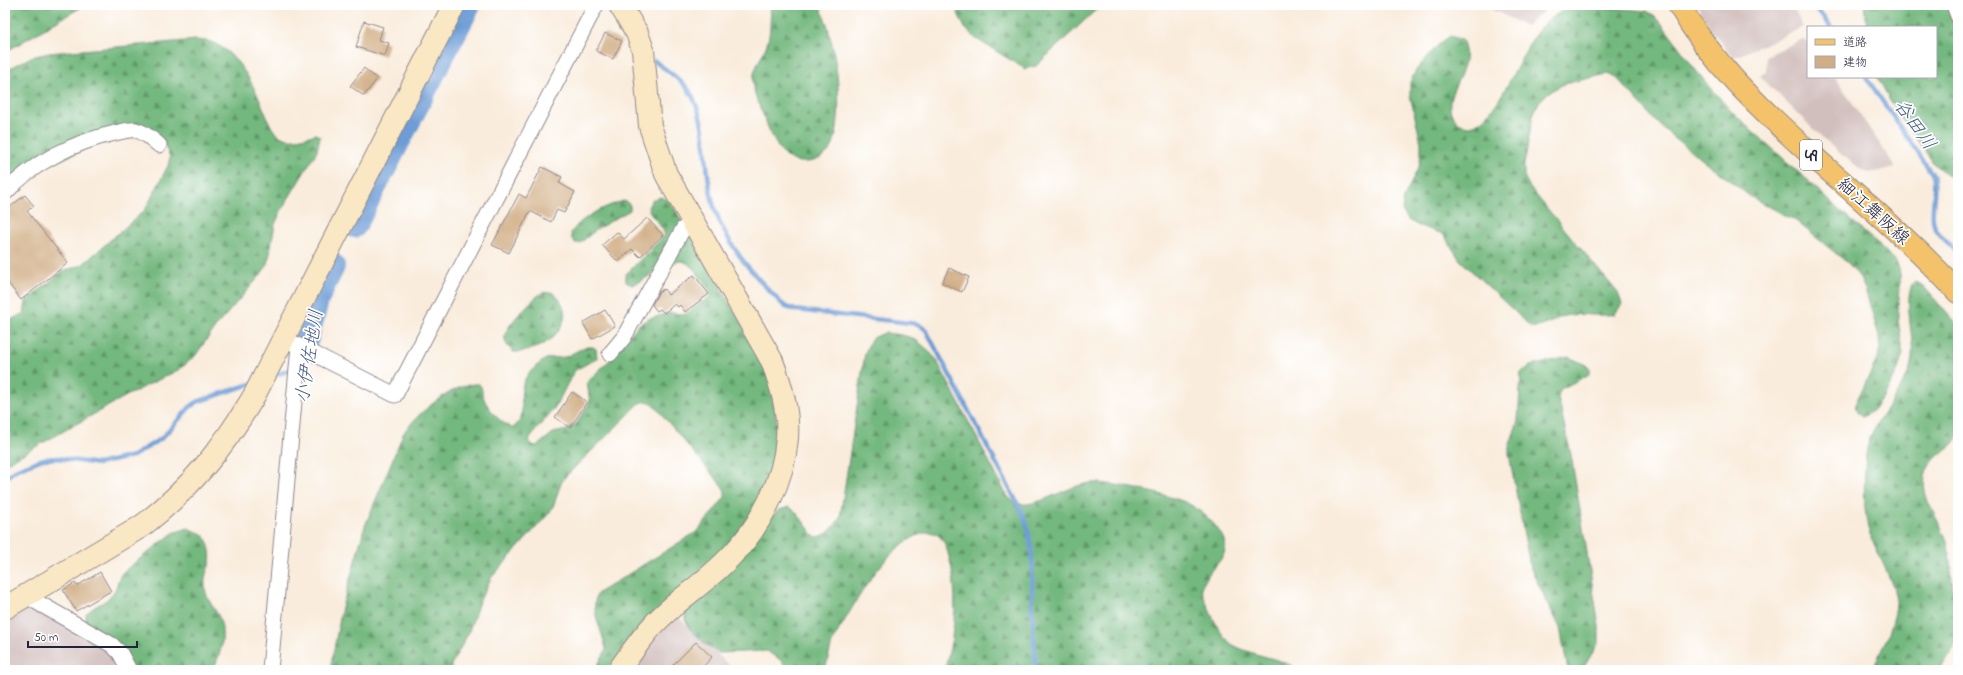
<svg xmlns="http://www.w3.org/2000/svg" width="1963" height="675" font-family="'Indie Flower','Klee One',sans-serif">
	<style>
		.industrial { fill: #d1bfbd }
		.forest { fill: url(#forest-firs); stroke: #4a6d5c }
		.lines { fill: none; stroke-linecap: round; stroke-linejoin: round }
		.stream { stroke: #6d9cd6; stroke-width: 4.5 }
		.river { stroke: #6d9cd6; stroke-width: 26 }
		.building { fill: #d0ad84 }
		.street-casing { stroke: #8e878c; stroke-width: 17 }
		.secondary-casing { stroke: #8e878c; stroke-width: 24 }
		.primary-casing { stroke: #8e878c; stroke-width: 24 }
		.street { stroke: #fff; stroke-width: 15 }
		.secondary { stroke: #fae7c3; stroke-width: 22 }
		.primary { stroke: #f3c26a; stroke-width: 22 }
		.labels { text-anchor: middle; stroke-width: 3.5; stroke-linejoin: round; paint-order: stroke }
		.shield { fill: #fff; stroke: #646476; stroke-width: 1 }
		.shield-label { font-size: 17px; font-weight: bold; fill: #22223b }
		.street-label { font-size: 18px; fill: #22223b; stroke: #fff }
		.water-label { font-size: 19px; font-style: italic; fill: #445981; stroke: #fff }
	</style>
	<defs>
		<pattern id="forest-firs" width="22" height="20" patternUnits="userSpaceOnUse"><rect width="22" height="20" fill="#73b87e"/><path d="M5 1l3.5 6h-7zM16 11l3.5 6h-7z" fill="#5e9568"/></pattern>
	</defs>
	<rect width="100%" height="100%" fill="#fff"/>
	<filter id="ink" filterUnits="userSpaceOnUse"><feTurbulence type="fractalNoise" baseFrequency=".025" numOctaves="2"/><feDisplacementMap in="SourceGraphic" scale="8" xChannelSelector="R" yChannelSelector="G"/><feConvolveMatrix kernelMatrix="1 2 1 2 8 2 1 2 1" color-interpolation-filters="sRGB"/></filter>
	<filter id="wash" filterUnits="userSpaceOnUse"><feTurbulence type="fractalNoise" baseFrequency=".012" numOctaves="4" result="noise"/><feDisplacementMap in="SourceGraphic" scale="16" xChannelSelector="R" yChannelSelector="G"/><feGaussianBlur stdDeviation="0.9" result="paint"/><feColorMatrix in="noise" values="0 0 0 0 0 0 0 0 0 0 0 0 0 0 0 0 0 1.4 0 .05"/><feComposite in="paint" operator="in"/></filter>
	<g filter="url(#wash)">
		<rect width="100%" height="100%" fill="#f9ecdc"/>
		<path class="industrial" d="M1494,5H1551L1526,26L1491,9Z
			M1697,5H1789L1796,12L1803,27L1733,58L1713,32Z
			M1803,39L1808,42V77H1835L1896,168L1869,173L1862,170L1842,155L1813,129L1760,76L1766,71V56Z
			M27,603L109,649L124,670H5V617Z
			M676,615L734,670H629L649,645Z"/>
		<path class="forest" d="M5,5H85L5,52Z
			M771,5H819C836,37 846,114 832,147C829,153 819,160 813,161C786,167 777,148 768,127C763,113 753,96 753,81C753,68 763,56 767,44C771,32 770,18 771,5Z
			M954,5H1101L1036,66L1025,69L975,38L965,28Z
			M1575,5L1647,11L1659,20L1698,73L1731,111L1895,260C1905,275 1898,294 1898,311C1897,325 1903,339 1902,354C1901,370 1878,413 1862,417C1856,413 1855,409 1856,402L1878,358L1880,347L1879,336L1865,289L1858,275L1849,264L1796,221L1751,197L1673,137L1658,124L1617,78L1607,74L1564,84L1549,92L1539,102L1533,115L1524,165V176L1530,188L1618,293L1622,304L1615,314C1600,317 1585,313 1569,315C1555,317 1545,329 1531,327L1460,260L1443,234L1417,225L1408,220L1402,210L1404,198L1419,166L1421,154V143L1410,95V82L1417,69L1437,46L1450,36L1462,40C1476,69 1443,90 1451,113C1452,116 1456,120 1458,123C1461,124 1467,126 1470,126C1496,123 1521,52 1538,31C1547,18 1561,11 1575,5Z
			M1864,5H1948L1958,30V177L1946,174L1934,164L1890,101L1878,77H1936V27H1867Z
			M196,40C201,41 207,40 211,42C238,52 254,86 264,110C268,119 271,131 280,136C290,143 306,137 316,134L320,137L317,151L282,209L275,224L270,253L266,267L258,278L217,325L195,356L180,369L128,395L5,464V323L24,313L26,301L63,271L82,265L145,210L168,166L170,157L163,141L138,125L5,185V71L31,57L49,53Z
			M661,197L668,200L673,206L752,342L773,388L778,437L774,461L755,508L726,550L635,634L608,670H595L606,650C604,633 588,609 598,593L698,531L725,497V491L722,486L653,404C647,401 644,401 639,404L564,478C557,489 557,501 550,512L491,578L479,602L468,634L451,665V670H330L342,607L365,526L403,434C416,414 454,382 479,384C483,388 481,391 483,396C486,407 503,426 513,428C534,414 508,391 534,368C538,365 542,361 546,359C552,357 559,358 565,357C575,353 582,346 593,347L596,349L597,358L574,371L556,406L531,436L529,440L532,445L537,446L553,433L567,430L576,424L590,402L587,382L613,357L638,325L648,319L670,313L686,314L708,298L711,295L710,291C703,282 695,267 685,262C674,256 645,281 632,285L626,282V274L665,235C662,224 651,218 648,207L652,200Z
			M623,201L627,202L630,205V210L597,229L580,243H575L572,239L571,233C582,216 604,207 623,201Z
			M1916,282L1926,289L1958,326V438C1956,441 1953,445 1950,447C1945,452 1937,454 1933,460C1910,491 1939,514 1948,544L1958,635L1954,648L1940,670H1873C1881,649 1894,627 1896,605C1898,587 1874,549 1868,528C1863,506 1864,479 1866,456C1868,422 1900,400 1910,368C1918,340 1902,312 1912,284Z
			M552,292C586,319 544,354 513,352C508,347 504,343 505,335C506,326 534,297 542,293C545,292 549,293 552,292Z
			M884,333C912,335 917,338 936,359L1006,494C1010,499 1014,504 1021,504C1040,506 1069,485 1091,483C1107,481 1175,496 1189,504C1202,511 1228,533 1225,550C1224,558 1215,566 1210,572C1207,577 1204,583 1201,588C1206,604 1219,636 1233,645C1248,653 1265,656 1280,661C1287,663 1294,667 1300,670H944C956,633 959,590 948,553C944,539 937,528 921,534C883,548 856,602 836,635L832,643L825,670H790L778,658L766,651L719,653L709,647L689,628L685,619V610L771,517L779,510L789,507L796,512L815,537C827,537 834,527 840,518L865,353L871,339Z
			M1568,357L1587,365L1590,369V373L1586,376L1561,389L1558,397L1571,455L1599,626V642L1582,670H1568L1560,628L1530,567L1509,454V447L1518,421L1521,373L1530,366Z
			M188,528C192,530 198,532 202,534C209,540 212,554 210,563C207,571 204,577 205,586C205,598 214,607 219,617C226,635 221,653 213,670H135L86,622V614C94,605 107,603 113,593C119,585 116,579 124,571L173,533Z"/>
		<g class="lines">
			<path class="stream" d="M605,5L614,15
				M1813,5L1831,27
				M655,61C666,70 679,78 688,89C711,122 702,173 715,210C728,247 753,274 780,302L786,307L795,310L918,324L926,330L1023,514C1035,545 1032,576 1032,608C1033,629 1035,650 1036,670
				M1866,77L1933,175C1938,191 1928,217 1936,229C1941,238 1951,245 1958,253
				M278,374L290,370
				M5,478L17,469L43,459L58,458L98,464L133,456L162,438L190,407L197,402L250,384"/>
			<path class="river" d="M354,225L468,5
				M306,338L317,297L332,266"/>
		</g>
		<g id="blocks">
			<path class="building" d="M364,21L383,27L379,40L389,43L385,56L356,47Z
				M605,33L622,41L613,59L596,51Z
				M364,68L377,79L364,96L350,86Z
				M542,167L562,177L559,183L575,192L564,213L557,210L551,222L530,211L509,253L492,245L519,194L526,198Z
				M25,195L34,206L27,211L68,263L21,300L5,279V211Z
				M647,218L663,235L640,257L632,249L618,262L602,245L617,232L624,239Z
				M949,268L969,277L962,292L942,283Z
				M694,275L709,294L685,312L680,305L678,307L675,304L664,313L660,309L657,311L652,305L658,293L664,289L668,295Z
				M605,310L615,326L592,339L583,323Z
				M572,392L587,402L570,428L555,417Z
				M100,572L111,591L76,611L63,590L75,583L77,586Z
				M696,642L712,657L700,670H668Z"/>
		</g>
	</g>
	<g filter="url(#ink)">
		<use href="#blocks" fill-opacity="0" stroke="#8e878c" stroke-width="1"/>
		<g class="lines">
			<defs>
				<path id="street" d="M1954,5L1958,16
					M5,193C33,162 75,142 115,133C121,132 129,129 136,130C145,132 153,140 159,145
					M283,338L395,395L596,5
					M610,354L624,337L683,229L693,223
					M30,592L35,601L112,645L120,653L129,670
					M270,670L299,346"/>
				<path id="secondary" d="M5,608L142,526C191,488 223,448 254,396L454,5
					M619,670C631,653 643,635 658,620C681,597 709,580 731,556C761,526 784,480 787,438C789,411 781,385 772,361L666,174L650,126L643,50L637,33L620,5"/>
				<path id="primary" d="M1679,5C1712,63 1755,103 1804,148C1856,195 1910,240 1958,292"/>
			</defs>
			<use href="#street" class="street-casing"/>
			<use href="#secondary" class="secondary-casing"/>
			<use href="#primary" class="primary-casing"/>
			<use href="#street" class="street"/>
			<use href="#secondary" class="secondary"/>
			<use href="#primary" class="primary"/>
		</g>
	</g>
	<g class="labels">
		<rect class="shield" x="1800" y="140" width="22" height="30" rx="3"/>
		<g class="shield-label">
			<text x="1811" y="161">49</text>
		</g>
		<g class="street-label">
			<text transform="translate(1874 211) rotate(42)" y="6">細江舞阪線</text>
		</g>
		<g class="water-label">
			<text transform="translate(1916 124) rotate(55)" y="7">谷田川</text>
			<text transform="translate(308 356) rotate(-81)" y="7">小伊佐地川</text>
		</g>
	</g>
	<rect width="1963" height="675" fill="none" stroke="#fff" stroke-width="20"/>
	<rect x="1807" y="26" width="130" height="52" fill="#ffffff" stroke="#a7a7b1"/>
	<rect x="1815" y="39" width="20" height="6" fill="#f3c26a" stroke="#a7a7b1"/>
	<text x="1843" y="46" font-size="12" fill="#22223b">道路</text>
	<rect x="1815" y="56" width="20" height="12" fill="#d0ad84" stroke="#a7a7b1"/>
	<text x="1843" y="66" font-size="12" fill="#22223b">建物</text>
	<path d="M28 641v6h109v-6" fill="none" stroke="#22223b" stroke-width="2"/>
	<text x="34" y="641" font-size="12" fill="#22223b" stroke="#ffffff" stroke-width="3" paint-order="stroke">50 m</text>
</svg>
